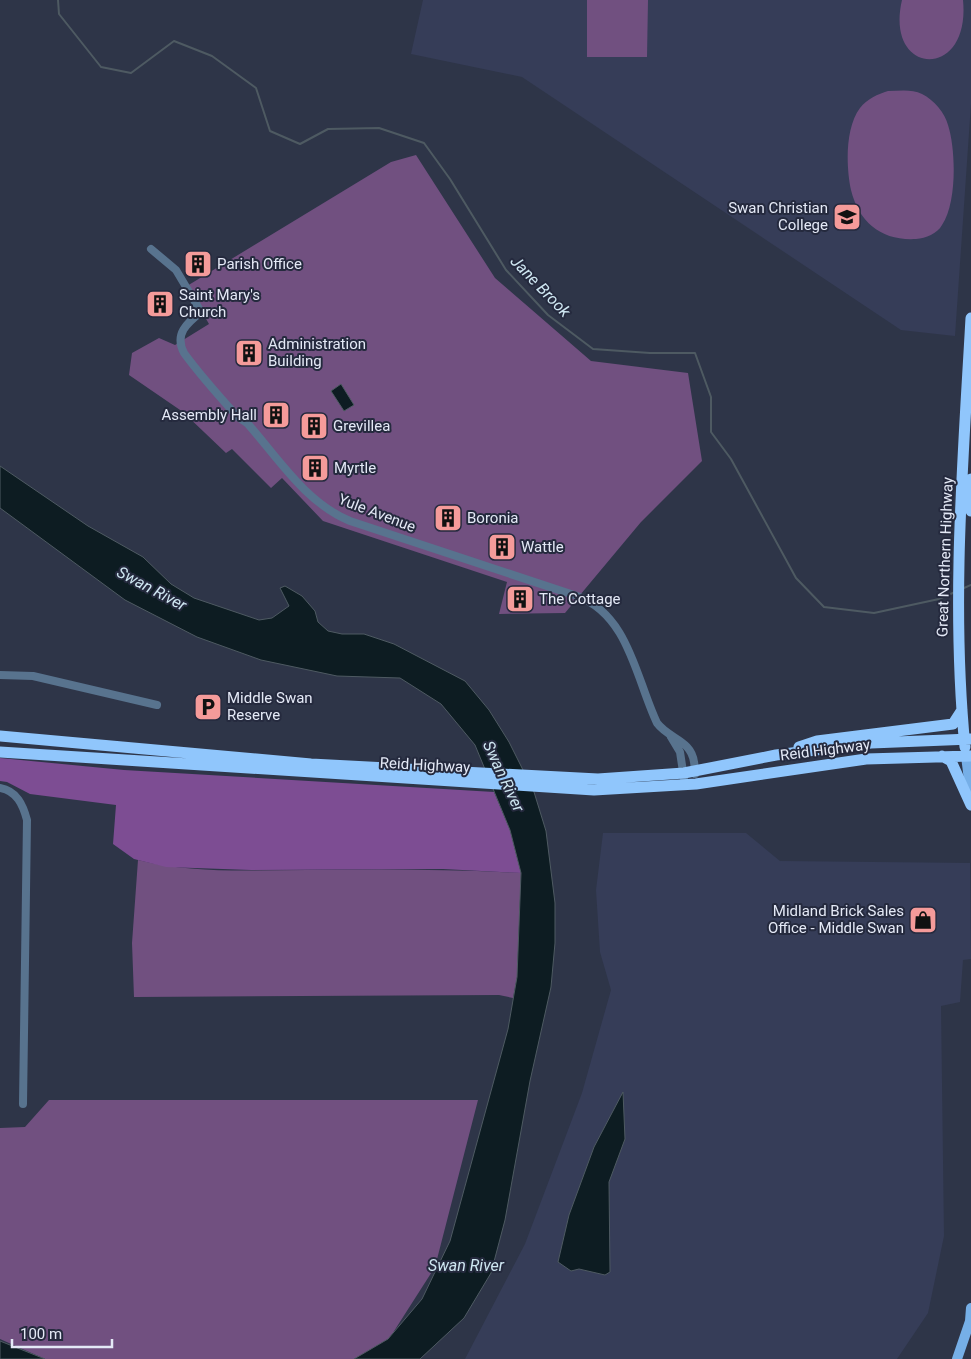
<svg xmlns="http://www.w3.org/2000/svg" width="971" height="1359" font-family="Roboto,sans-serif">
	<style>
		.built { fill: #363d58 }
		.green { fill: #715080 }
		.forest { fill: #7d4d93 }
		.water { fill: #0d1c22; stroke: #4e5a62 }
		.lines { fill: none; stroke-linecap: round; stroke-linejoin: round }
		.stream { stroke: #4e5a62; stroke-width: 2 }
		.minor { stroke: #58738e; stroke-width: 8 }
		.major { stroke: #76afe7; stroke-width: 10 }
		.highway { stroke: #90c6fc; stroke-width: 11 }
		.labels { text-anchor: middle; stroke-width: 4; stroke-linejoin: round; paint-order: stroke }
		.poi-label { font-size: 15px; fill: #e4e9f6; stroke: #252a3e; text-anchor: start }
		.street-label { font-size: 15px; fill: #e4e9f6; stroke: #252a3e }
		.water-label { font-size: 16px; font-style: italic; fill: #cfe7f2; stroke: #252a3e }
	</style>
	<rect width="100%" height="100%" fill="#2e3548"/>
	<path class="built" d="M423,0H971V104L955,336L901,330L522,77L411,54Z
		M603,833H746L780,861L970,863L971,959L963,960L960,1002L941,1006L944,1236L928,1313L897,1359H465L525,1244L582,1093L611,990L600,952L596,890Z"/>
	<path class="green" d="M587,0H648L647,57H587Z
		M902,0H963C971,81 884,77 902,0Z
		M888,91C900,91 912,89 922,94C934,100 945,113 948,125C956,150 957,203 942,225C937,234 926,238 916,239C882,241 859,223 851,190C846,167 845,128 860,108C867,99 878,94 888,91Z
		M416,155L495,278L591,361L688,373L702,461L641,522L565,613L499,614L507,582L323,521L282,478L271,488L232,449L226,453L183,412L129,375L132,353L159,338L175,345L209,324L187,286L391,162Z
		M138,860C192,874 252,870 308,870C379,869 450,869 521,873L517,977L513,998L499,995L134,997L132,943Z
		M49,1100H478L435,1267L389,1339L355,1359H45L0,1339V1128L25,1127Z"/>
	<path class="forest" d="M0,758L124,770L494,792L510,830L521,873L443,869L251,870L166,867L134,859L113,844L116,805L30,794L7,782L0,781Z"/>
	<path class="water" d="M341,384L354,405L344,411L331,391Z
		M0,466L88,526L143,557L171,584L194,598L259,620L272,618L289,606L280,588L285,586L302,596L315,611L318,622L328,631L342,634H364L394,644L465,681L489,710L509,742L534,792L546,831L555,903V943L551,987L530,1081L505,1220L491,1273L464,1318L420,1359H354L388,1339L422,1299L450,1241L508,1029L517,977L521,873L510,830L475,745L441,704L400,678L337,676L261,660L197,637L125,600L0,508Z
		M623,1092L625,1139L609,1182L610,1272L605,1275L579,1269L571,1271L558,1262L569,1215L594,1147Z
		M0,1341L45,1359H0Z"/>
	<g class="lines">
		<path class="stream" d="M58,0L59,14L101,67L131,73L174,41L212,56L256,88L270,131L300,144L328,129L379,128L424,143L450,179L506,270L548,315L593,349L650,353H695L711,397V432L731,459L796,578L824,607L874,613L939,599L955,592
			M964,588L971,585"/>
		<path class="minor" d="M151,249L176,270L201,312C187,323 174,334 184,353C200,375 218,395 236,415C239,419 244,420 248,424C278,458 306,503 350,521L577,596C629,615 636,679 657,723C669,739 691,740 694,762C695,766 694,770 695,774
			M0,675L33,676L157,705
			M671,737L680,752L685,785
			M0,788C17,791 23,805 27,820L23,1104"/>
		<path class="major" d="M966,756L971,796
			M957,1359L970,1321L971,1308"/>
		<path class="highway" d="M971,479V511
			M0,736L311,764L598,779L684,773L776,755L871,743L971,739
			M799,747L817,741L953,724L962,710
			M965,747C951,604 963,461 971,318
			M0,752L594,790L696,784L866,759L971,756
			M942,756L951,761L971,805"/>
	</g>
	<defs>
		<symbol id="school-square" viewBox="-11 -11 22 22"><rect x="-9" y="-9" width="18" height="18" rx="4" fill="#f59b9a" stroke="#252a3e"/><path d="M0-5L7-2L0 1L-7-2ZM-4 1L0 2.5L4 1V4Q0 6-4 4Z" fill="#111"/></symbol>
		<symbol id="building-square" viewBox="-11 -11 22 22"><rect x="-9" y="-9" width="18" height="18" rx="4" fill="#f59b9a" stroke="#252a3e"/><path d="M-4-6H4V6H1V3H-1V6H-4ZM-2.5-4.3h1.7v1.8h-1.7ZM.8-4.3h1.7v1.8H.8ZM-2.5-1h1.7V.8h-1.7ZM.8-1h1.7V.8H.8Z" fill="#111"/></symbol>
		<symbol id="parking-square" viewBox="-11 -11 22 22"><rect x="-9" y="-9" width="18" height="18" rx="4" fill="#f59b9a" stroke="#252a3e"/><path d="M-3.5-5.5H1a3.5 3.5 0 0 1 0 7H-1V5.5H-3.5ZM-1-3.4V-.6H.8a1.4 1.4 0 0 0 0-2.8Z" fill="#111"/></symbol>
		<symbol id="shop-square" viewBox="-11 -11 22 22"><rect x="-9" y="-9" width="18" height="18" rx="4" fill="#f59b9a" stroke="#252a3e"/><path d="M-5-2.5h2.3a2.7 3.5 0 0 1 5.4 0H5L5.5 6h-11ZM-1.5-2.5h3a1.5 2.3 0 0 0-3 0Z" fill="#111"/></symbol>
	</defs>
	<g fill-rule="evenodd">
		<use href="#school-square" x="831" y="201" width="32" height="32"/>
		<use href="#building-square" x="182" y="248" width="32" height="32"/>
		<use href="#building-square" x="144" y="288" width="32" height="32"/>
		<use href="#building-square" x="233" y="337" width="32" height="32"/>
		<use href="#building-square" x="260" y="399" width="32" height="32"/>
		<use href="#building-square" x="298" y="410" width="32" height="32"/>
		<use href="#building-square" x="299" y="452" width="32" height="32"/>
		<use href="#building-square" x="432" y="502" width="32" height="32"/>
		<use href="#building-square" x="486" y="531" width="32" height="32"/>
		<use href="#building-square" x="504" y="583" width="32" height="32"/>
		<use href="#parking-square" x="192" y="691" width="32" height="32"/>
		<use href="#shop-square" x="907" y="904" width="32" height="32"/>
	</g>
	<g class="labels">
		<g class="poi-label">
			<text x="828" y="213" text-anchor="end">Swan Christian<tspan x="828" dy="17">College</tspan></text>
			<text x="217" y="269">Parish Office</text>
			<text x="179" y="300">Saint Mary's<tspan x="179" dy="17">Church</tspan></text>
			<text x="268" y="349">Administration<tspan x="268" dy="17">Building</tspan></text>
			<text x="257" y="420" text-anchor="end">Assembly Hall</text>
			<text x="333" y="431">Grevillea</text>
			<text x="334" y="473">Myrtle</text>
			<text x="467" y="523">Boronia</text>
			<text x="521" y="552">Wattle</text>
			<text x="539" y="604">The Cottage</text>
			<text x="227" y="703">Middle Swan<tspan x="227" dy="17">Reserve</tspan></text>
			<text x="904" y="916" text-anchor="end">Midland Brick Sales<tspan x="904" dy="17">Office - Middle Swan</tspan></text>
		</g>
		<g class="street-label">
			<text transform="translate(377 513) rotate(21)" y="5">Yule Avenue</text>
			<text transform="translate(945 557) rotate(-88)" y="5">Great Northern Highway</text>
			<text transform="translate(825 750) rotate(-7)" y="5">Reid Highway</text>
			<text transform="translate(425 765) rotate(3)" y="5">Reid Highway</text>
		</g>
		<g class="water-label">
			<text transform="translate(541 286) rotate(46)" y="6">Jane Brook</text>
			<text transform="translate(152 588) rotate(28)" y="6">Swan River</text>
			<text transform="translate(504 776) rotate(65)" y="6">Swan River</text>
			<text x="466" y="1271">Swan River</text>
		</g>
	</g>
	<path d="M12 1339v8h100v-8" fill="none" stroke="#e4e9f6" stroke-width="2.5"/>
	<text x="20" y="1339" font-size="15" fill="#e4e9f6" stroke="#252a3e" stroke-width="4" paint-order="stroke">100 m</text>
</svg>
